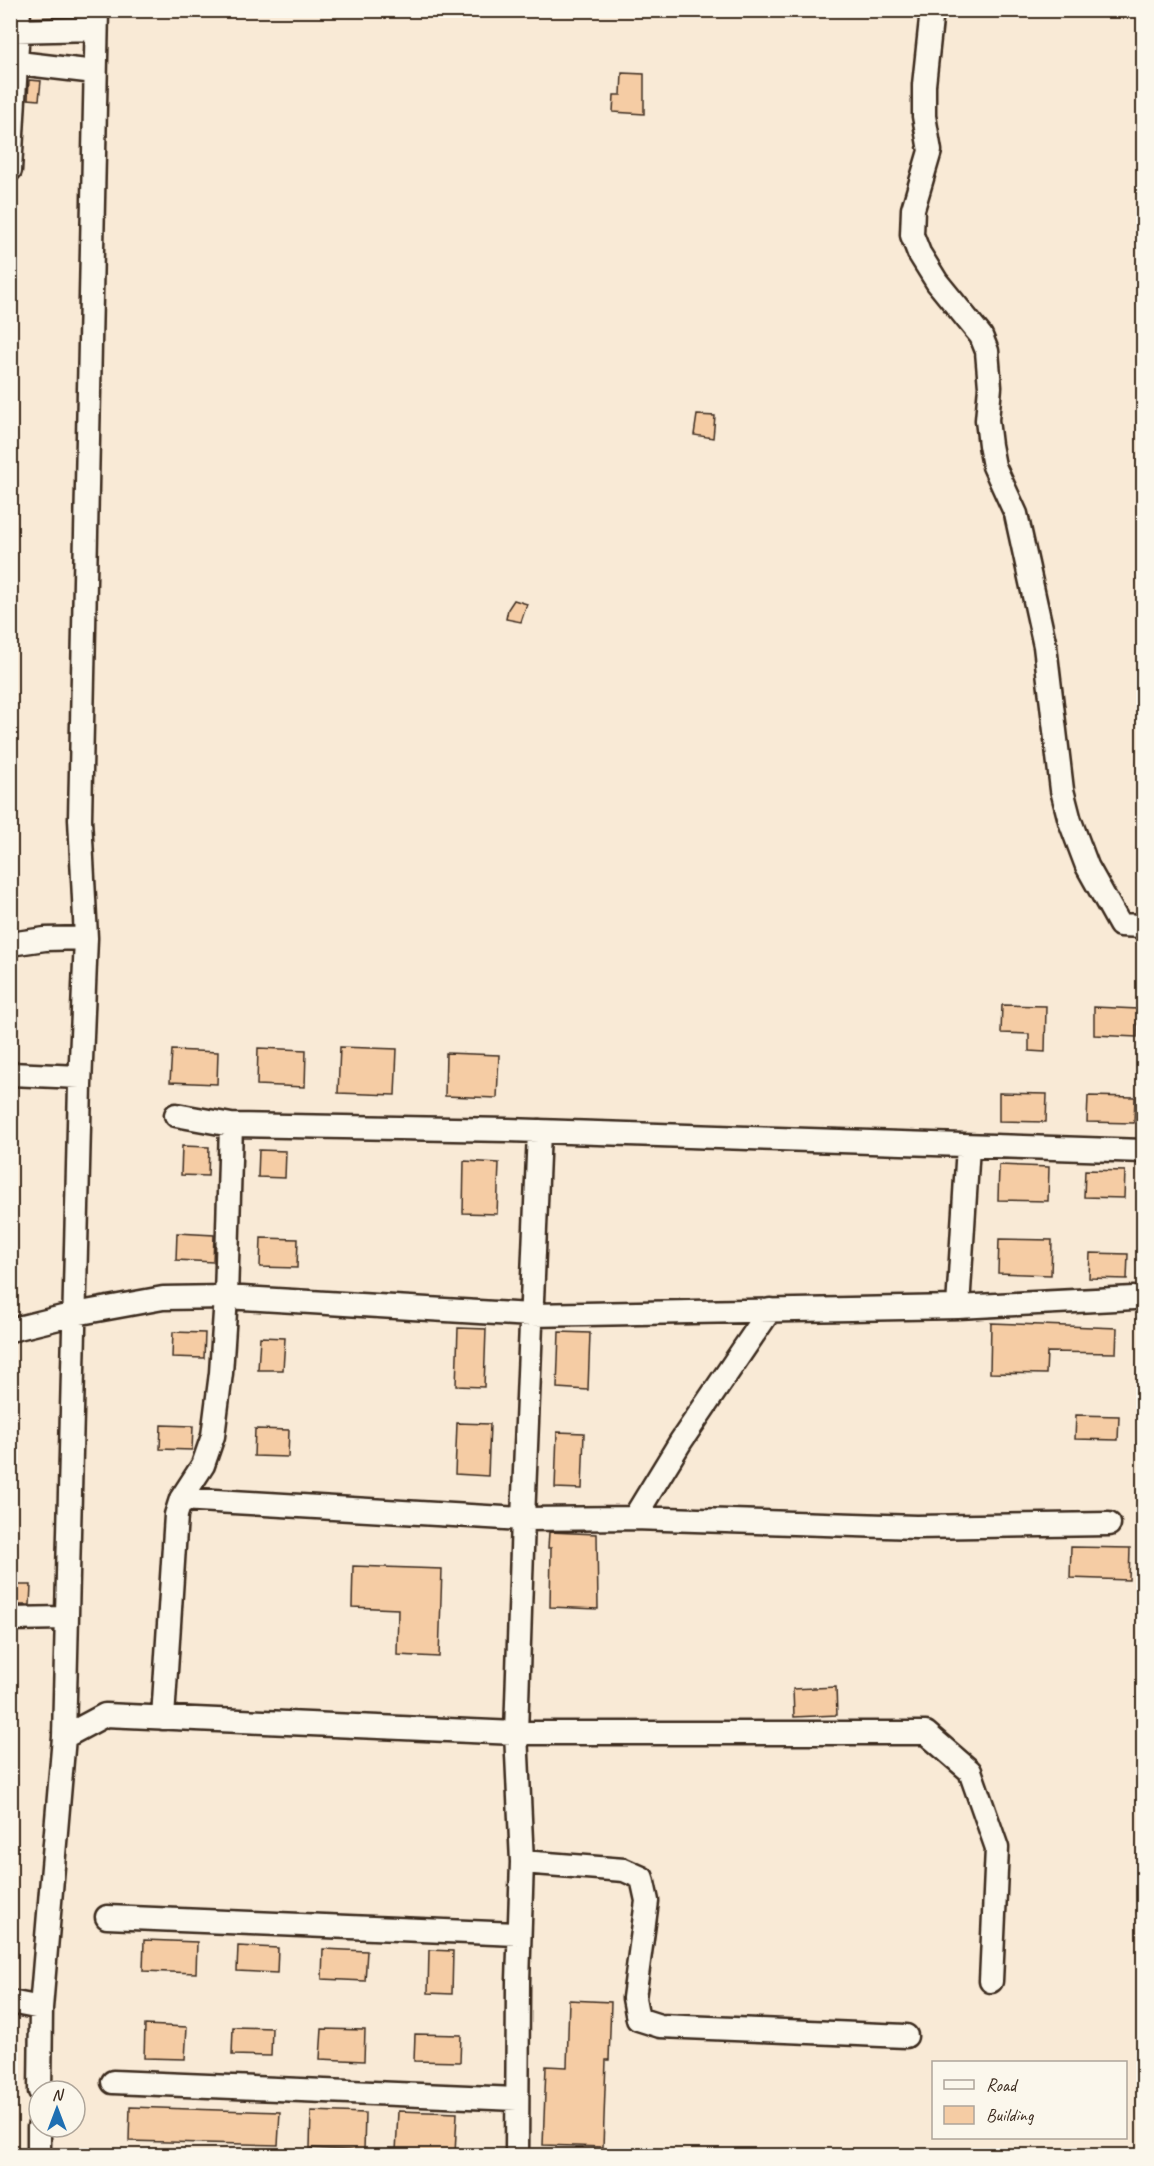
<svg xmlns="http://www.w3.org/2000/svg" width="1154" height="2166" font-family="Caveat,sans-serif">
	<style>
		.building { fill: #f5cca4; stroke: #3b2a1e; stroke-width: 1.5 }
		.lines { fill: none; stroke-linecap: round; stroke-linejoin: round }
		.minor-casing { stroke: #3b2a1e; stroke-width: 27 }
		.minor { stroke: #fbf7ec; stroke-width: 22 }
	</style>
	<rect width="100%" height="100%" fill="#f9ead6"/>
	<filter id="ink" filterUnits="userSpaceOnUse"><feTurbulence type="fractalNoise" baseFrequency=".0167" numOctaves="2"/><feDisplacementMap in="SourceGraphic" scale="12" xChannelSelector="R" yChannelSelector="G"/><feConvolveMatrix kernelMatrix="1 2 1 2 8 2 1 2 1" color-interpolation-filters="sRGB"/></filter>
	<g filter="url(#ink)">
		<path class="building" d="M622,73L644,74V114L613,112L614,95H621Z
			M29,80L41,81L39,100L28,99Z
			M697,415L715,416L713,438L694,435Z
			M514,600L527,604L521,622L506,619L508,609Z
			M1002,1005L1046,1006L1045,1052L1029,1051V1034L1001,1033Z
			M1094,1007L1138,1009L1137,1037L1094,1035Z
			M340,1047L397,1049L395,1095L338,1093Z
			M258,1048L306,1050L305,1087L257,1085Z
			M172,1050L218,1052L217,1084L170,1082Z
			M446,1053L499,1055L497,1098L445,1096Z
			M999,1093L1047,1094L1046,1122L999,1121Z
			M1088,1096L1135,1097L1134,1123L1087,1122Z
			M182,1146L209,1147L208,1176L181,1175Z
			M259,1150L286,1151L285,1178L258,1177Z
			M464,1161L499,1163L497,1214L463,1213Z
			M999,1165L1049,1167L1048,1201L998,1200Z
			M1085,1170L1125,1171L1124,1198L1084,1197Z
			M177,1233L214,1235L213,1262L176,1260Z
			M261,1238L298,1239L297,1268L260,1267Z
			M999,1239L1052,1240L1051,1275L998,1273Z
			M1090,1253L1128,1254L1127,1279L1089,1278Z
			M991,1323L1117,1328L1116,1353L1047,1352L1046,1374L990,1373Z
			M458,1328L486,1329L484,1387L456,1386Z
			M173,1332L205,1333L204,1358L172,1357Z
			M559,1332L590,1333L588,1390L557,1388Z
			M260,1337L285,1338L283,1370H258Z
			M1076,1415L1119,1416L1118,1440L1075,1439Z
			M457,1423L490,1424L488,1476L455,1474Z
			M161,1425L193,1426L192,1450L160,1449Z
			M255,1429L289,1430L288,1457L254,1456Z
			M557,1432L584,1433L582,1489L555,1488Z
			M549,1532L597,1534L598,1609L550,1607L551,1548H548Z
			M1071,1547L1130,1548L1129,1580L1070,1578Z
			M353,1566L442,1569L439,1657L397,1655L398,1609L352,1607Z
			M15,1585H31L30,1605H14Z
			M836,1687L837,1715L794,1717L793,1689Z
			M144,1940L197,1942L196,1973L143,1971Z
			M238,1946L278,1948L277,1973L237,1971Z
			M323,1949L367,1951L365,1981L322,1979Z
			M429,1950L453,1951L452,1994L428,1993Z
			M569,2000L611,2002L609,2060H606L603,2147L543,2145L546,2066L567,2067Z
			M145,2025L187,2027L185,2059L144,2058Z
			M233,2027L272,2028L271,2056L232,2055Z
			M322,2029L365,2030L364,2061L320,2059Z
			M415,2034L461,2035L460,2062L414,2061Z
			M130,2107L280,2112L278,2145L129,2141Z
			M311,2111L365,2113L364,2151L310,2148Z
			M398,2111L457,2113L455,2154L396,2152Z"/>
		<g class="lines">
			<defs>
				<path id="minor" d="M932,10L924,85V116L930,151L913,209L912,235L919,253L937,282L981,336L987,351L990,387L987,420L990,445L994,466L1016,514L1045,646L1062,790L1070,821L1087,866L1120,925L1144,926
					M10,31L96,29
					M10,62L95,72
					M10,170L19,10
					M10,944L45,939L86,938
					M10,1074L80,1077
					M176,1115L231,1125L508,1130L1144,1151
					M958,1307L968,1146
					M10,1330L75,1314L163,1298L226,1297L531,1315L958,1307L1134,1298
					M181,1499L523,1519L634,1518L916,1527L1109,1524
					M634,1518L681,1441L770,1310
					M10,1619L65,1618
					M163,1718L176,1515L181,1499L203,1465L213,1436L221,1373L226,1297L231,1125
					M64,1737L105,1715L516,1733H926L970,1771L997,1848L991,1981
					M522,1862L624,1870L642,1878L647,1901L634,1998L638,2019L660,2026L906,2036
					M107,1917L519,1934
					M10,2002L41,2008
					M113,2082L517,2099
					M40,2091L41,2008L64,1737L80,1085L86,938L80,819L97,10
					M39,2156V2127
					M517,2156L518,1981L522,1862L516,1733L523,1519L539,1131"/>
			</defs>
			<use href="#minor" class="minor-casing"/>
			<use href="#minor" class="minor"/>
		</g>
	</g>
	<rect width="1154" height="2166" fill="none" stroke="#fbf7ec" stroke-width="36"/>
	<rect x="18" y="18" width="1118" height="2130" fill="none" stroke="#3b2a1e" stroke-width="2" filter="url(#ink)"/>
	<rect x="932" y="2061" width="195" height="78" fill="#fbf7ec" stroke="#aea59a" stroke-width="1.5"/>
	<rect x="944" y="2080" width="30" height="9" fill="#fbf7ec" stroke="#aea59a" stroke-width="1.5"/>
	<text x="986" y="2091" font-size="18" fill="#3b2a1e">Road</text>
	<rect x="944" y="2106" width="30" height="18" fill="#f5cca4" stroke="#aea59a" stroke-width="1.5"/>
	<text x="986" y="2121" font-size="18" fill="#3b2a1e">Building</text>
	<g transform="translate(57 2109)"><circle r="28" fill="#fbf7ec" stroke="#aea59a" stroke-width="1.5"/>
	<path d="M0-4.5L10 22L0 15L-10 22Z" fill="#1f6fb2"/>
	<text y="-9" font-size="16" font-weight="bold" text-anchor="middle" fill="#3b2a1e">N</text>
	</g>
</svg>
